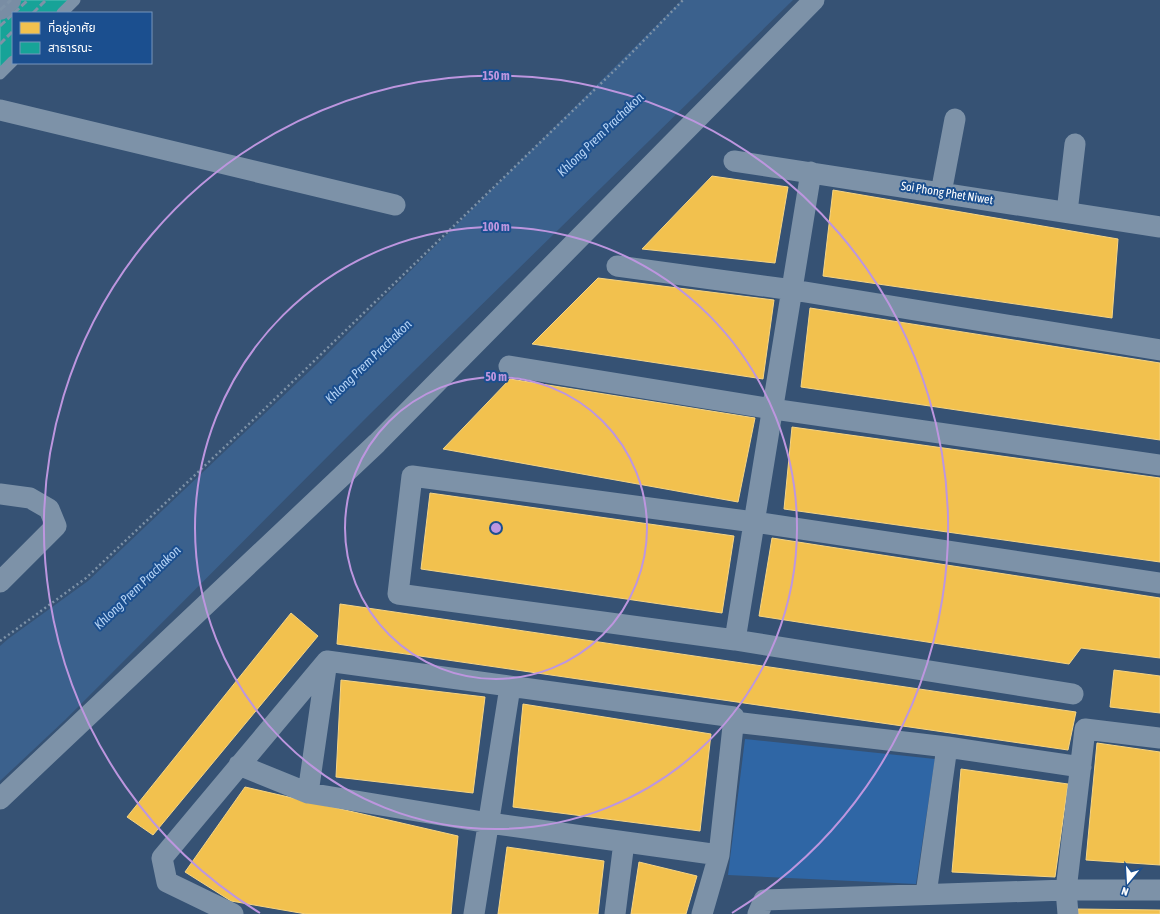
<svg xmlns="http://www.w3.org/2000/svg" width="1160" height="914" font-family="'Asap Condensed','Noto Sans Thai',sans-serif">
	<style>
		.green { fill: #2f66a5 }
		.water { fill: #3b618d }
		.homes { fill: #f2c14e; stroke: #f6d483 }
		.public { fill: #17a398; stroke: #5dbfb7 }
		.lines { fill: none; stroke-linecap: round; stroke-linejoin: round }
		.path { stroke: #7d92a8; stroke-width: 2.5; stroke-dasharray: 2 3; stroke-linecap: butt }
		.lane { stroke: #7d92a8; stroke-width: 11 }
		.street { stroke: #7d92a8; stroke-width: 21 }
		.secondary { stroke: #798da4; stroke-width: 22 }
		.rail { stroke: #7e92a7; stroke-width: 3; stroke-dasharray: 7 3; stroke-linecap: butt }
		.ring { fill: none; stroke: #bd96df; stroke-width: 2 }
		.labels { text-anchor: middle; stroke-width: 4; stroke-linejoin: round; paint-order: stroke }
		.street-label { font-size: 12px; fill: #fff; stroke: #1b4f8f }
		.water-label { font-size: 13px; font-style: italic; fill: #b5d3f5; stroke: #1b4f8f }
		.centre { fill: #bd96df; stroke: #1b4f8f; stroke-width: 2 }
		.ring-label { font-size: 12px; text-anchor: middle; font-weight: bold; fill: #bd96df; stroke: #1b4f8f; stroke-width: 4; stroke-linejoin: round; paint-order: stroke }
	</style>
	<rect width="100%" height="100%" fill="#365274"/>
	<path class="green" d="M745,739L935,759L916,884L728,875Z"/>
	<path class="water" d="M682,0H793L371,413L65,720L0,781V646L8,639L88,581L318,363Z"/>
	<path class="homes" d="M712,176L788,187L775,263L642,249Z
		M833,190L1118,239L1112,318L823,276Z
		M598,278L774,300L763,379L532,344Z
		M810,308L1160,363V440L801,387Z
		M510,379L755,418L738,502L443,449Z
		M792,427L1160,478V562L784,509Z
		M430,493L734,536L722,613L421,569Z
		M772,538L1160,598V658L1081,648L1069,664L759,616Z
		M340,604L1076,712L1068,750L337,644Z
		M291,613L318,636L153,835L127,817Z
		M1114,670L1160,676V713L1110,707Z
		M341,680L485,697L473,793L336,777Z
		M523,704L711,734L700,831L513,807Z
		M1097,743L1160,752V865L1086,860Z
		M961,769L1068,784L1055,877L952,872Z
		M245,787L458,836L451,914H306L231,901L185,872Z
		M507,847L604,861L598,914H498Z
		M639,862L697,876L686,914H631Z
		M1078,909L1160,910V914H1078Z"/>
	<path class="public" d="M0,0H78L65,13H13V63L0,77Z"/>
	<g class="lines">
		<path class="path" d="M0,641L86,578L250,423L618,67L683,0"/>
		<path class="lane" d="M62,13L75,0
			M0,74L13,61"/>
		<path class="street" d="M0,110L395,205
			M734,161L1160,227
			M941,193L955,119
			M1067,212L1075,144
			M617,266L793,290L1160,350
			M509,366L773,409L1160,465
			M0,494L30,498L49,509L56,526L0,582
			M735,640L811,172
			M1073,694L735,640L398,594L412,476L754,522L1160,583
			M734,722L947,747L1081,767
			M239,765L308,793L489,823L719,855L734,717L327,661
			M0,799L377,443L814,0
			M926,894L947,747
			M233,914L167,882L162,858L327,661L308,793
			M474,914L510,687
			M615,914L624,842
			M702,914L719,855
			M758,914L764,900L1066,890H1160
			M1068,914L1066,890L1085,729L1160,738"/>
		<path class="secondary" d="M0,9L10,0"/>
		<path class="rail" d="M0,10L11,0
			M14,13L28,0
			M33,13L46,0
			M0,26L13,14
			M0,44L13,31"/>
	</g>
	<g class="ring">
		<circle cx="496" cy="528" r="151"/>
		<circle cx="496" cy="528" r="301"/>
		<path d="M260 913A452 452 0 1 1 732 913"/>
	</g>
	<g class="labels">
		<g class="street-label">
			<text transform="translate(947 193) rotate(9)" y="4">Soi Phong Phet Niwet</text>
		</g>
		<g class="water-label">
			<text transform="translate(600 134) rotate(-44)" y="5">Khlong Prem Prachakon</text>
			<text transform="translate(368 361) rotate(-44)" y="5">Khlong Prem Prachakon</text>
			<text transform="translate(137 587) rotate(-44)" y="5">Khlong Prem Prachakon</text>
		</g>
	</g>
	<circle cx="496" cy="528" r="6" class="centre"/>
	<g class="ring-label">
		<text x="496" y="80">150 m</text>
		<text x="496" y="231">100 m</text>
		<text x="496" y="381">50 m</text>
	</g>
	<rect x="12" y="12" width="140" height="52" fill="#1b4f8f" stroke="#7695bc"/>
	<rect x="20" y="22" width="20" height="12" fill="#f2c14e" stroke="#7695bc"/>
	<text x="48" y="32" font-size="12" fill="#ffffff">ที่อยู่อาศัย</text>
	<rect x="20" y="42" width="20" height="12" fill="#17a398" stroke="#7695bc"/>
	<text x="48" y="52" font-size="12" fill="#ffffff">สาธารณะ</text>
	<g transform="translate(1128 882) rotate(198)" stroke="#1b4f8f" stroke-width="3" paint-order="stroke">
	<path d="M0-3L7 15L0 10L-7 15Z" fill="#ffffff"/>
	<text y="-6" font-size="11" font-weight="bold" text-anchor="middle" fill="#ffffff">N</text>
	</g>
</svg>
